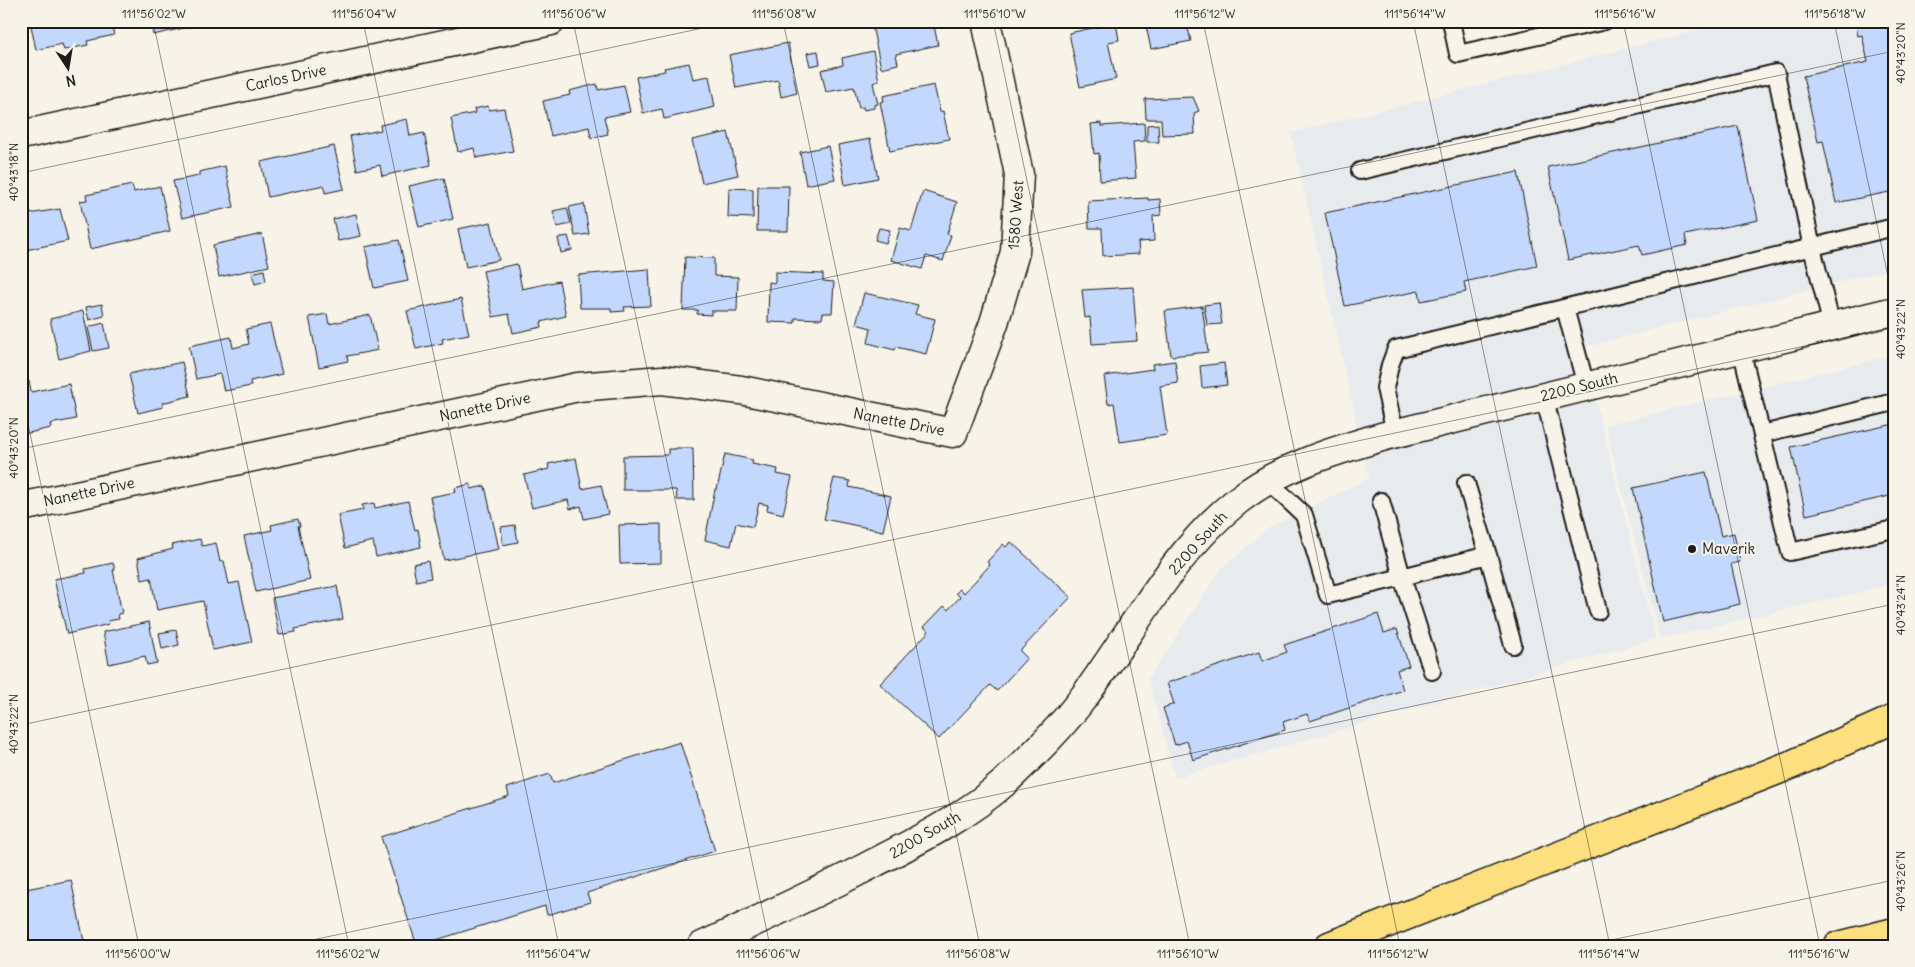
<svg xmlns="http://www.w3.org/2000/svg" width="1915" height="967" font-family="Delius,sans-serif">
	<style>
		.built { fill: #e8ebee }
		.building { fill: #c4d8fd; stroke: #1c1c1c }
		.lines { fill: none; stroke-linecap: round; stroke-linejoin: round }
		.service-casing { stroke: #1c1c1c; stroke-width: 20 }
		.minor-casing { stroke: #1c1c1c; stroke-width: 31 }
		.motorway-casing { stroke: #1c1c1c; stroke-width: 31 }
		.service { stroke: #f7f3e8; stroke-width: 16 }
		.minor { stroke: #f7f3e8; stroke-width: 28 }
		.motorway { stroke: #fce080; stroke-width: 28 }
		.ticks { fill: none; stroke: #1c1c1c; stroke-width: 1; stroke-opacity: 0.45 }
		.poi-dot { fill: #1c1c1c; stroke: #f7f3e8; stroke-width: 2 }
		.labels { text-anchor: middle; stroke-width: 4; stroke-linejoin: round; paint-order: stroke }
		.street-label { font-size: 15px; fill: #1c1c1c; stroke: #f7f3e8 }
		.poi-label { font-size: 15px; fill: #1c1c1c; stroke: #f7f3e8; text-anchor: start }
		.neatline { fill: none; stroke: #1c1c1c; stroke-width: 2 }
		.ticks-label { font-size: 12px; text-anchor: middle; fill: #1c1c1c }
	</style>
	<rect width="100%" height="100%" fill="#f7f3e8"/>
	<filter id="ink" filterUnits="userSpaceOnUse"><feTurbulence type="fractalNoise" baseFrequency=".02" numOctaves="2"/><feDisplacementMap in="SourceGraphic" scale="10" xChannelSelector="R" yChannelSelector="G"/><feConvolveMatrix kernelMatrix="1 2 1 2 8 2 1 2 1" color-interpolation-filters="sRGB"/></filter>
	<g filter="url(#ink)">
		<path class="built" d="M1735,21H1894V268L1582,348L1656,639L1175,778L1148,679L1221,569L1270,527L1369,478L1291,133Z
			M1894,355V584L1660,639L1605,425Z"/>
		<path class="building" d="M30,21H111L114,35L87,41L88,45L64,50L62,44L36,50Z
			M150,21H201L202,24L153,35Z
			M871,21H933L938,45L896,54L898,64L881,68Z
			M1145,21H1186L1191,41L1151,49Z
			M1855,21H1894V191L1836,203L1823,141L1818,142L1803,76L1868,62L1862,35L1858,36Z
			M1116,23L1119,40L1108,42L1116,79L1080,87L1069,33Z
			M788,43L797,93L781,97L778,80L736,88L729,55Z
			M818,51L820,64L810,66L807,53Z
			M873,51L879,81L873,83L878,104L874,105V108L864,110L863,107L859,108L854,87L826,92L821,70L843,65L842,58Z
			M689,63L693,79L709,76L715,107L664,119L662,109L643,113L636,77L665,71L664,68Z
			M597,84L598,90L624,85L630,112L604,117L608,134L591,138L589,127L551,136L543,101L570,95L569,91Z
			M934,85L940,112L943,111L949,139L890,151L880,102L884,101L883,96Z
			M1193,97L1199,111L1194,113L1195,134L1162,135L1161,119H1146L1145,99Z
			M488,106L489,110L504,108L513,151L476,158L474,148L458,152L451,118L475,113L474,109Z
			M407,119L410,136L424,133L431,165L382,176L380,165L357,170L350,136L381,130L380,125Z
			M1101,123V126L1144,123L1145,141L1133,142L1136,178L1100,181L1099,153L1094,154L1091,124Z
			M1158,124L1159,142H1147V125Z
			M1738,126L1758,220L1685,235L1687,245L1642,255L1639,245L1568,260L1548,167Z
			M728,132L738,175L702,183L692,140Z
			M870,139L878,178L845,185L838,145Z
			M334,146L344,189L325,193L324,185L268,197L261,162Z
			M828,146L835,179L806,185L800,152Z
			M225,166L234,207L182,218L173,181L199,176V172Z
			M1518,172L1537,266L1464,282L1466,292L1421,301L1419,291L1345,306L1325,213Z
			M444,178L453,219L419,227L409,186Z
			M132,185L134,192L160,186L170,231L90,249L80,201L87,200L86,195Z
			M758,186H789L788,231H757Z
			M729,188L753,189V218L728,217Z
			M923,191L957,202L947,234L951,235L943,261L926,256L922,269L891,260L900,228L911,231Z
			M1148,198V200L1160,199L1161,215L1153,216L1154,241L1138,242L1139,254L1103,256L1102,228H1089L1088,201Z
			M584,204L589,234L575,236L569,207Z
			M567,208L571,224L557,227L553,211Z
			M60,209L68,241L21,251V211L22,215Z
			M356,214L361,236L338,241L333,219Z
			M491,222L499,260L466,267L458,229Z
			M879,228L890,230L886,243L875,240Z
			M262,234L269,266L219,277L213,245Z
			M568,236L572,250L561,253L558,238Z
			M399,240L408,281L374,288L365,247Z
			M685,257L714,258V276L738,277L737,311H711V315L697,314L698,310H683Z
			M517,264L522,289L559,281L566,316L541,322L542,327L513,333L509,314L493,317L483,271Z
			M649,269L651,306L624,307L625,311L611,312V308H580L578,275Z
			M264,270L266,281L255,284L252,273Z
			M775,272L823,274V281L834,282L832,313H823L822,319L795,318V323L768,322L769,282L775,283Z
			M1133,287L1137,341L1092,344L1090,317L1085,318L1082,290Z
			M864,293L918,305L915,314L935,319L926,354L896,347L895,350L868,343L871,328L856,324Z
			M461,299L469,334L442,339L443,343L416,349L407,311Z
			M1219,303L1222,324L1207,325L1204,305Z
			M102,304L104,316L89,320L86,307Z
			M1202,306L1208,352L1171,356L1165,311Z
			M83,311L91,351L59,359L50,319Z
			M327,314L329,324L370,315L378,350L347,356L348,361L319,367L309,317Z
			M104,323L109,348L93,351L88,327Z
			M270,324L282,374L250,381L251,386L224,391L220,374L196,379L189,346L231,337L233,348L249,344L246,329Z
			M1175,361L1178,383L1160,386L1167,435L1120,442L1114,403L1108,404L1104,376L1153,369L1152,364Z
			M182,362L190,396L162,403L163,407L138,413L129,374Z
			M1224,363L1227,385L1202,388L1200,366Z
			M29,381L31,392L69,384L76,419L50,424L51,428L24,434L21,421V383Z
			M1894,424V495L1806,515L1791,447Z
			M676,448H693L694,500H677L676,490H623V456L668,455V449H676Z
			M725,454L753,460L752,464L778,469L777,474L792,477L783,514L767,510L768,505L759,503L753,527L736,523L731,546L705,540L715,489H717Z
			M576,458L582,489L601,485L608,514L584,519L581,506L570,509L568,500L532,508L524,475L549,469L548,464Z
			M1706,472L1721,536L1734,533L1740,562L1731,564L1740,604L1663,622L1633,488Z
			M834,478L850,481L849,487L891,496L883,531L824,519Z
			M470,484L471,489L485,486L499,549L444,560L430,497L456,492L455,488Z
			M408,501L415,530L418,529L421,547L376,557L373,541L345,548L338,515L363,510L362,505L374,503L375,508Z
			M298,519L300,526H298L310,580L256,592L244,536L272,530L271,525Z
			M661,524V563L620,564L619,525Z
			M515,525L518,542L503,545L501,527Z
			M200,539L202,546L216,543L220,562L224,561L229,584L239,582L252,642L213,650L203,601L157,610L151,578L142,580L138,558L173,549L172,545Z
			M1011,542L1071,597L1020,651L1027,658L997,691L990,685L939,739L880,684L929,631L924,627L944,606L948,610L960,597L956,593L960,589L964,593L990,565L987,562L1003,544L1006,547Z
			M428,561L431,578L416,581L413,564Z
			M113,563L115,570H113L122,613L118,614L119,619L108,621L109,624L67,634L54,579L86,573L85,569Z
			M337,586L343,619L295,629L296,632L279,635L272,598Z
			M1378,614L1384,633L1397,629L1409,666L1397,670L1403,690L1310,721L1307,714L1283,722L1285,730L1193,760L1187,741L1175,745L1163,708L1174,704L1167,683L1259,652L1262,661L1287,652L1284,645Z
			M149,622L157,663L147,665L145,656L109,664L103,632Z
			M176,630L179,645L162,649L159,633Z
			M680,742L715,851L587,893L590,902L547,915L545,906L417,946L381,837L509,796L507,788L550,774L553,783Z
			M71,880L85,946H21V890Z"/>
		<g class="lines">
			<defs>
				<path id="service" d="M1451,21L1458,54L1605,21
					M1360,171L1776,73L1812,248L1832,326
					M1565,308L1586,386
					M1741,348L1790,552L1894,529
					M1544,396L1598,611
					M1395,433L1385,388L1390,365L1396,349L1894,227
					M1762,434L1894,402
					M1268,481L1304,515L1328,595L1402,577L1432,671
					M1466,483L1488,555
					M1381,501L1402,577L1488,555L1513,645"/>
				<path id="minor" d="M21,135L551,21
					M21,507L578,387L662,380L741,390L953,433L994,323L1015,252L1019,174L986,21
					M702,946C761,919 819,892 876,862C921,839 968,815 1006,781C1034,754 1063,726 1086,694C1134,629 1173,552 1237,501C1280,467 1333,451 1385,436L1894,311"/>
				<path id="motorway" d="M1329,946L1793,764L1894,719
					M1838,946L1894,932"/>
			</defs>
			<use href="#service" class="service-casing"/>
			<use href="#minor" class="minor-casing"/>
			<use href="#motorway" class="motorway-casing"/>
			<use href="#service" class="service"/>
			<use href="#minor" class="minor"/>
			<use href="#motorway" class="motorway"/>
		</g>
	</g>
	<path class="ticks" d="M153,21L349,946M363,21L559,946M573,21L770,946M783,21L980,946M993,21L1190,946M1203,21L1400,946M1413,21L1610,946M1623,21L1820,946M1834,21L1894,305M21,173L736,21M21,391L139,946M21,449L1894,51M21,725L1894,327M284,946L1894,604M1583,946L1894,880"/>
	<circle class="poi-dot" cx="1692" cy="549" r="5"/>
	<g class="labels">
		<g class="street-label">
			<text transform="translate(286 78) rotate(-12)" y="5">Carlos Drive</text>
			<text transform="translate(1016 215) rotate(-86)" y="5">1580 West</text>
			<text transform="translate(1579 387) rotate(-14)" y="5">2200 South</text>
			<text transform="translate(485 407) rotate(-12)" y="5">Nanette Drive</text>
			<text transform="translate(899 422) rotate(11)" y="5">Nanette Drive</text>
			<text transform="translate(89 492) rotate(-12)" y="5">Nanette Drive</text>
			<text transform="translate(1198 543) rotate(-48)" y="5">2200 South</text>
			<text transform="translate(925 835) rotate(-30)" y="5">2200 South</text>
		</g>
		<g class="poi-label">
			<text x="1702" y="554">Maverik</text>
		</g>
	</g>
	<rect width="1915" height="967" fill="none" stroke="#f7f3e8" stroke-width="55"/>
	<g transform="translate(68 68) rotate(168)" stroke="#f7f3e8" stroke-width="4" paint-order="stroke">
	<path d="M0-4L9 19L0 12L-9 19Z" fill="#1c1c1c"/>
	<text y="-8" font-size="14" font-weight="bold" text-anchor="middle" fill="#1c1c1c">N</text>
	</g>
	<rect x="28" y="28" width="1860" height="912" class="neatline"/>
	<g class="ticks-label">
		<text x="154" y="18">111°56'02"W</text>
		<text x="364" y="18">111°56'04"W</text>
		<text x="574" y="18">111°56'06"W</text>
		<text x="784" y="18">111°56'08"W</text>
		<text x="995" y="18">111°56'10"W</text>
		<text x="1205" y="18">111°56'12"W</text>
		<text x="1415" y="18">111°56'14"W</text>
		<text x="1625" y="18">111°56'16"W</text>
		<text x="1835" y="18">111°56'18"W</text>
		<text transform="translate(1901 53) rotate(-90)" y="4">40°43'20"N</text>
		<text transform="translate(14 172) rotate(-90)" y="4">40°43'18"N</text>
		<text transform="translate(1901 329) rotate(-90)" y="4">40°43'22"N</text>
		<text transform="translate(14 448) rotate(-90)" y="4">40°43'20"N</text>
		<text transform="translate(1901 605) rotate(-90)" y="4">40°43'24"N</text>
		<text transform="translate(14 724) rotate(-90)" y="4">40°43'22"N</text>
		<text transform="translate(1901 881) rotate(-90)" y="4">40°43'26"N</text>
		<text x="138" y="958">111°56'00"W</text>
		<text x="348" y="958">111°56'02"W</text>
		<text x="558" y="958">111°56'04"W</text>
		<text x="768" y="958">111°56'06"W</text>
		<text x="978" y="958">111°56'08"W</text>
		<text x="1188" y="958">111°56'10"W</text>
		<text x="1398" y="958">111°56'12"W</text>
		<text x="1609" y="958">111°56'14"W</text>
		<text x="1819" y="958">111°56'16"W</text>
	</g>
</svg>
